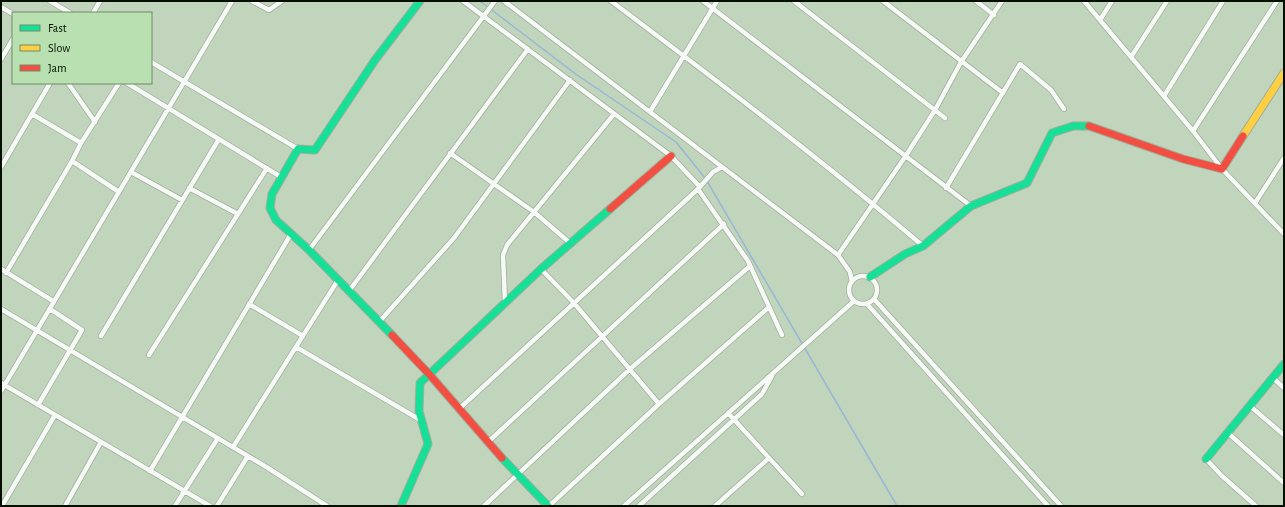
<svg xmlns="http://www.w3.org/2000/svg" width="1285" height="507" font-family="'Alegreya Sans',sans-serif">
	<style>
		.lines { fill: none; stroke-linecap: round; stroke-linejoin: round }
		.stream { stroke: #96b7d8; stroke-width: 1.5 }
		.street-casing { stroke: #9eae9a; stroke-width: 6 }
		.fast-casing { stroke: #9eae9a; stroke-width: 9 }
		.slow-casing { stroke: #9eae9a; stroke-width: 9 }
		.jam-casing { stroke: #9eae9a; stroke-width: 9 }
		.street { stroke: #f6f9f5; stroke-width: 4.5 }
		.fast { stroke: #16e098; stroke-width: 7 }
		.slow { stroke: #ffcf43; stroke-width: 7 }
		.jam { stroke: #f24e42; stroke-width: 7 }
	</style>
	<rect width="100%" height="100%" fill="#c0d5bb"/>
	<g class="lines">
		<path class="stream" d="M480,1L577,75L676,142L705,178
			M707,181L897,506"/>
		<defs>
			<path id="street" d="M50,1L70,13
				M252,1L269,10L282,1
				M463,1L671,156L699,186
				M504,1C616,85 727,170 838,255L850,272L852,282
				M611,1C716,80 822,160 923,246
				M703,1L971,206
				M794,1L945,118
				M883,1L1003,93
				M976,1L994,15
				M1084,1L1193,131L1222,169L1284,234
				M1,7L13,14
				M93,13L100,1
				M1100,20L1112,1
				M1131,57L1167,1
				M1,59L13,39
				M151,62L298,149
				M68,83L95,122
				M127,83L281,177
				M1164,96L1223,1
				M651,110L717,1
				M32,114L81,143L72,161L119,192
				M1193,131L1277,1
				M81,143L119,83
				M450,153L534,212L570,243
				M1,167L50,83
				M131,172L182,200
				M189,188L238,214
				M946,188L1020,64L1051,90L1064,109
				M698,189L748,261L782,335
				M1255,203L1284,158
				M309,250L495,1
				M838,255L905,157L935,110L961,62L1002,1
				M1,269L53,301
				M541,269L574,303L659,404
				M6,273L72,161
				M849 290a14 14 0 1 1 28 0a14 14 0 1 1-28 0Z
				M349,291L528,49
				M874,299L1061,506
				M505,303L503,255L507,245L614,114
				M249,304L303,336
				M867,304L1048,506
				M1,309L268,468L327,506
				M379,322L454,238L570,80
				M101,336L219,139
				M296,347L422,421
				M149,355L267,168
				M1273,378L1284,388
				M1,383L210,506
				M1,391L232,1
				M38,405L82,330L50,309
				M1250,406L1284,435
				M460,408L698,189L713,172L722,167
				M728,413L802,494
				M1228,433L1284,483
				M488,442L724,224
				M233,447L338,280
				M1206,459L1222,476L1256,506
				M150,471L291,234
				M2,506L55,415
				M65,506L101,442
				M175,506L218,438
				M217,506L248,456
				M484,506L630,369L750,266
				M549,506L659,404L769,307
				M624,506L854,301
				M639,506L762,394L772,376
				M715,506L769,458"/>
			<path id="fast" d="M870,277L905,254L923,246L971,206L1027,183L1052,133L1073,126H1089
				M392,335L309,250L276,220L270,208L272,194L298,149L315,150L375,60L420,1
				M502,458L548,506
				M1206,459L1284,364
				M401,506L428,444L419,411L420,383L541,269L610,209"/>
			<path id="slow" d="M1243,136L1284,73"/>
			<path id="jam" d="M1089,126L1183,159L1222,169L1243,136
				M610,209L671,156
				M392,335L429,374L502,458"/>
		</defs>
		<use href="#street" class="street-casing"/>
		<use href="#fast" class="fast-casing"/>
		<use href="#slow" class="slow-casing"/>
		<use href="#jam" class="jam-casing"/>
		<use href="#street" class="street"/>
		<use href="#fast" class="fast"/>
		<use href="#slow" class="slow"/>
		<use href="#jam" class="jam"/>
	</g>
	<rect width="1285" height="507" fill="none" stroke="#040f02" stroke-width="4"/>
	<rect x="12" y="12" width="140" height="72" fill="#b9e0b0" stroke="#718c6a"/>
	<rect x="20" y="25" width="20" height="6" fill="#16e098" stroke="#718c6a"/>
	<text x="48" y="32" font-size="12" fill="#040f02">Fast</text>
	<rect x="20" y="45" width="20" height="6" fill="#ffcf43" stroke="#718c6a"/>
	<text x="48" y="52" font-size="12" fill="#040f02">Slow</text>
	<rect x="20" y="65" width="20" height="6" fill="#f24e42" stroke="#718c6a"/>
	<text x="48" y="72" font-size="12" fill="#040f02">Jam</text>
</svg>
